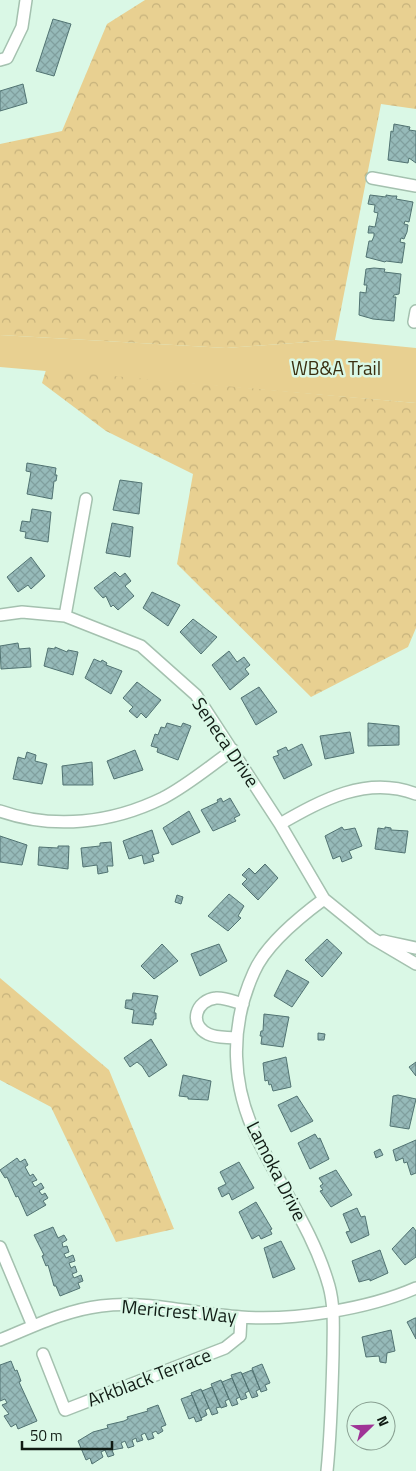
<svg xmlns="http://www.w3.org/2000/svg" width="416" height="1471" font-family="'Titillium Web',sans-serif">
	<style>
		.green { fill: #e8d091 }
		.forest { fill: url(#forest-crowns) }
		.building { fill: url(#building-cross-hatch); stroke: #517372 }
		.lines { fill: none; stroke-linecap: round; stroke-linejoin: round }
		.minor-casing { stroke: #a4c1af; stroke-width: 14 }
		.minor { stroke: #fff; stroke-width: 11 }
		.labels { text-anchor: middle; stroke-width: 5; stroke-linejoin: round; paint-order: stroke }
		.park-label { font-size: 19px; fill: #3a2f10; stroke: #daf8e6 }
		.street-label { font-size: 19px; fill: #101b14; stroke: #daf8e6 }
	</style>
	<defs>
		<pattern id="forest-crowns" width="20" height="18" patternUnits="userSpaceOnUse" patternTransform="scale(1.25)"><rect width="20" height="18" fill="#e8d091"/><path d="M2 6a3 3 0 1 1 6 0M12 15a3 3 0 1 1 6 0" fill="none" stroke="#c6b27c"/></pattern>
		<pattern id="building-cross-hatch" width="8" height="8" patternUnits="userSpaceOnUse" patternTransform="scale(1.25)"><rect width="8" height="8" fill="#96bab9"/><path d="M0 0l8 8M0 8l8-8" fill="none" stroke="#809f9e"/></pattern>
	</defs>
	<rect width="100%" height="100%" fill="#daf8e6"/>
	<path class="green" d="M0,335L226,348L335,340L416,348V403L0,367Z"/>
	<path class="forest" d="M145,0H416V109L381,104L335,340L226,348L0,335V144L62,131L107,24Z
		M46,370L416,403V628L408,647L311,697L177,564L193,474L106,431L42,383Z
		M0,978L109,1070L174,1229L116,1242L51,1107L0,1080Z"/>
	<path class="building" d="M53,19L71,24L54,76L36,71Z
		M23,84L27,103L0,111V91Z
		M394,124L410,127L409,130L416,131V163L409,158L408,163L388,160L391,131L393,132Z
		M370,195L386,197V195L392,196H397L396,199L413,202L409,222L405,221L404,224L408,225L407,232L404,239L401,238L400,242L405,243L402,263L386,261L385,262L366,257L369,241H372L374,236V233H368L369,226L375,227L378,213L374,212L375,205L368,204Z
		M374,268L385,269L384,272L401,274L399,294L394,295L393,297H396L394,321L373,319L359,315L360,292L366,293L367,285H364L366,269Z
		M27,463L56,468L55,475H57L56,481H54L52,499L27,494L31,472L26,471Z
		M120,480L142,483L139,514L113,510Z
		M32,509L51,512L48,542L25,538L26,532L20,531L22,521L30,522Z
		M112,523L133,527L130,557L106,553Z
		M31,557L45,576L31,589L28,585L18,592L7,577Z
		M115,572L120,577L125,573L131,581L125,586L134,596L118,610L113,605L111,607L106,596L103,598L94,588Z
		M152,592L180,605L168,626L143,608Z
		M193,619L217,637L201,654L180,632Z
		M18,643L19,649L30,648L31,667L1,669L0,646Z
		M55,647L67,652L68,650L78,652L73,675L44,666L48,648L55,649Z
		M229,651L237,662L244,657L250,665L245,669L249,674L230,690L212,665Z
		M94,659L101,662L102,660L107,663L106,665L122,671L111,694L85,678Z
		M137,682L161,700L146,718L141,713L137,718L129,711L133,707L123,698Z
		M259,687L277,712L256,725L241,698Z
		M167,723L181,727L183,723L191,726L178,760L157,752L158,748L151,746L155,734L158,735L161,727L165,728Z
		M368,723L399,726V745L368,746Z
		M350,732L354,753L325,759L320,736Z
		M302,744L312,765L284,779L273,757L279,755L277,751L286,747L288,751Z
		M135,750L143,770L114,779L107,761Z
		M27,752L36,755L35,761L47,764L42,784L13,779L18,757L25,759Z
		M92,762L93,785H63L62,766Z
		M221,798L223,802L230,798L240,815L234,818L236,821L213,831L201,810L218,802L217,800Z
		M189,811L200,832L172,845L163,828Z
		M342,827L344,830L355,828L362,846L349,851L352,858L342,862L340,856L333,859L325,836Z
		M385,827L391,828V830L408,831L405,853L375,849L378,828L385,829Z
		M152,830L159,853L152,855L154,861L144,864L142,855L129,859L123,841Z
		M0,836L27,845L22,865L0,862Z
		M111,842L113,866H107L108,872L98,874L97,865L83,867L81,848L100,846V843Z
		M58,846H69L68,869L38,865L39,847L58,848Z
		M265,864L278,878L258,900L242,884L247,879L242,875L249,868L255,874Z
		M229,894L244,906L238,916L241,918L228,931L208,916Z
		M177,895L183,897L181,904L175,902Z
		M327,939L342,953L322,977L305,960Z
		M162,944L178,961L154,979L141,966Z
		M219,944L227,961L200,976L191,954Z
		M287,970L309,982L292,1007L274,996Z
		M133,993L158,996L154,1013H156V1019H154L153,1025L132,1023L134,1010L125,1008L126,1000H132Z
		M264,1014L289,1017L283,1047L261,1044L262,1036H260L261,1031H263Z
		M318,1033L325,1034L324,1040H318Z
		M151,1039L167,1065L149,1077L142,1066L137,1062L130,1067L124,1058Z
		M286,1057L291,1087L273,1091L271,1084L269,1085L268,1080L265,1081L263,1063Z
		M416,1062V1076L409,1067Z
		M183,1075L211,1081L208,1100L188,1099V1097L179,1096Z
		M398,1095L416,1099L409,1129L390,1126L393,1096Z
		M297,1096L313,1121L291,1132L278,1105Z
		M315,1134L318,1139L320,1138L329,1159L310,1169L298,1143Z
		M416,1140V1173L411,1175L407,1162L404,1163L403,1158L396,1161L393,1150Z
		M380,1149L383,1155L376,1158L374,1152Z
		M17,1158L20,1162L25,1159L28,1165L25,1167L30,1176L33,1174L37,1180L32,1182L35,1187L41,1183L44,1188L39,1191L42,1195L45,1193L48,1198L43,1201L46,1205L27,1216L18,1196L16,1197L7,1177L5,1178L0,1170Z
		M239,1162L254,1188L232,1200L229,1193L222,1197L218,1188L226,1184L220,1172Z
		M336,1170L352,1195L331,1207L320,1191L323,1190L320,1186L323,1184L319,1178Z
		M256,1202L272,1229L270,1230L272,1234L261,1239L259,1235L252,1239L239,1212Z
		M357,1208L361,1217L365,1216L369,1235L351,1243L346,1232L350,1231L343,1214Z
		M53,1227L58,1238L64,1235L67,1240L62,1243L63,1247L67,1246L69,1252L64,1254L66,1258L73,1255L75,1261L69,1263L71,1268L75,1266L77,1272L72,1274L74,1278L81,1275L83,1281L78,1283L80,1288L60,1296L56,1286H54L48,1265L46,1266L42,1256L44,1255L34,1235Z
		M413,1227L416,1231V1257L405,1265L392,1249Z
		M281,1241L295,1269L273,1278L264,1248Z
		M380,1250L388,1273L370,1281V1279L359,1282L352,1261Z
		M415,1318H416V1339L407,1322Z
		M391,1330L395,1351L387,1353L386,1363L380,1362L379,1356L366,1357L362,1337Z
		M11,1361L15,1371L17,1370L21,1381L19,1382L37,1421L18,1429L16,1424L11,1427L4,1416L9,1414L2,1405L7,1403L5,1399L0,1401V1365Z
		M262,1364L270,1383L265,1385L267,1390L261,1392L252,1368Z
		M252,1370L260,1389L256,1391L258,1396L252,1398L242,1374Z
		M241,1372L249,1391L245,1393L247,1398L241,1400L231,1375Z
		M232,1378L240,1397L236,1399L238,1404L232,1406L222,1382Z
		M221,1380L229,1399L225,1401L227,1406L221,1408L211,1384Z
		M212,1387L220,1407L216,1408L218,1413L212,1415L202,1391Z
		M201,1389L209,1408L205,1410L207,1415L201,1418L191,1393Z
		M192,1395L202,1420L196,1422L194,1417L189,1419L181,1399Z
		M158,1405L166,1425L161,1427L163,1431L158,1434L156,1431L152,1433L154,1438L148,1440L145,1433L141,1435L143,1440L137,1442L136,1438L132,1440L134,1446L128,1448L125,1441L121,1443L123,1448L112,1450L114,1455L108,1457L105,1450L101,1452L103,1457L92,1464L90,1458L86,1460L78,1441L93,1432L108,1428L107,1425L124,1421L128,1419L127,1417L148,1411L147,1409Z"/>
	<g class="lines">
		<defs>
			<path id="minor" d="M0,60L7,58L22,27L26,0
				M372,178L416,186
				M414,322L416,311
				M0,615L22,612L65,616L141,646L196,695L280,824L324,899L372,938L416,964
				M65,616L86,499
				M0,811C54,830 112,823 163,798C188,785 210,766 233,750
				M280,824C322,800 367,775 416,794
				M324,899C301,916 266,944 254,972C229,1027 231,1086 258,1140C282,1189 314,1233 329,1286C335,1308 333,1331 333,1354C332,1393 331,1432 327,1471
				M383,941L416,948
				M235,1038C226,1037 216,1038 208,1034C188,1024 196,1000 216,998C224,997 235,1002 243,1004
				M0,1247L33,1326
				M0,1340C32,1327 66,1310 101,1306C148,1300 194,1314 241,1317C293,1321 368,1309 416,1288
				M43,1354L65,1410L225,1348L240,1336L241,1317"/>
		</defs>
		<use href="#minor" class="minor-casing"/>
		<use href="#minor" class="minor"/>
	</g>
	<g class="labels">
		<g class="park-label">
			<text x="336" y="375">WB&amp;A Trail</text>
		</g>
		<g class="street-label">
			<text transform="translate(226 742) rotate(56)" y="7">Seneca Drive</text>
			<text transform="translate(277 1171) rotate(63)" y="7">Lamoka Drive</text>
			<text transform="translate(179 1311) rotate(5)" y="7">Mericrest Way</text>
			<text transform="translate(149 1377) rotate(-21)" y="7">Arkblack Terrace</text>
		</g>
	</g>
	<g transform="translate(371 1426) rotate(67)"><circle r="24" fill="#daf8e6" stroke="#89a092"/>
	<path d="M0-4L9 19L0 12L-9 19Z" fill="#9f3496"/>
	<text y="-8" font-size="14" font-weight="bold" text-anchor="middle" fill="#101b14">N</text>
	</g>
	<path d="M22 1441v8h90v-8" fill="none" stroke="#101b14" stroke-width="2.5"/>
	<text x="30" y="1441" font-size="15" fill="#101b14" stroke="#daf8e6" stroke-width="4" paint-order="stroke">50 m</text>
</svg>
